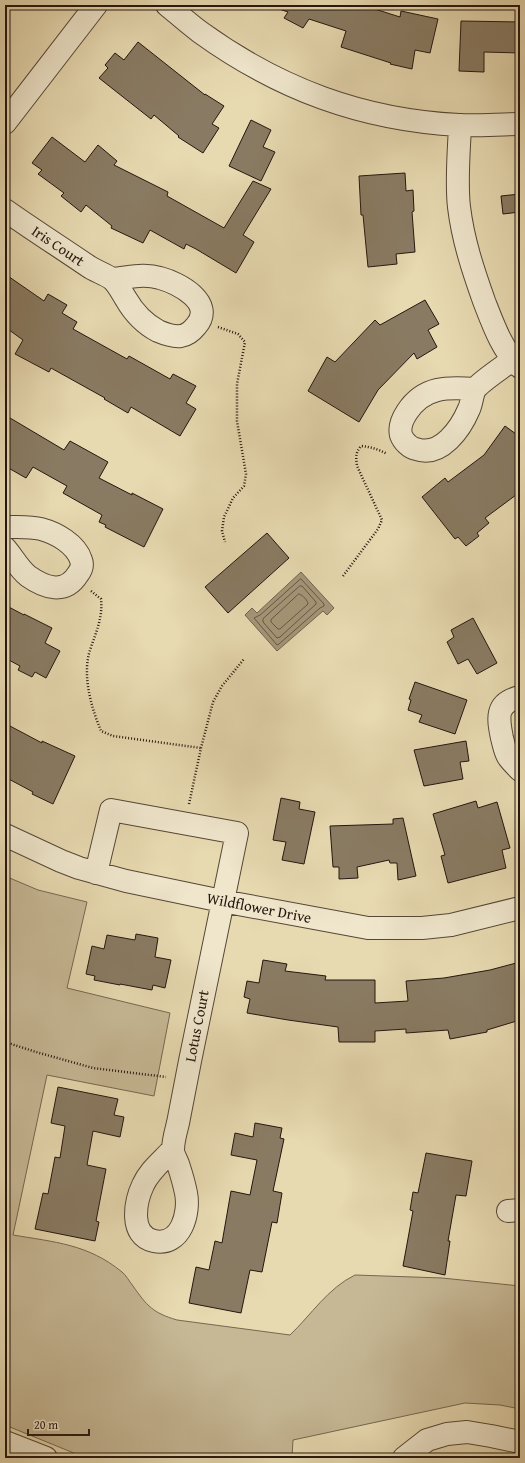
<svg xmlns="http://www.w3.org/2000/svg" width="525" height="1463" font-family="'Gentium Book Plus',serif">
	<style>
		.green { fill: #c6b895; stroke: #756752 }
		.water { fill: #a59779; stroke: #71634f }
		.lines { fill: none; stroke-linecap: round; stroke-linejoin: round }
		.shore { stroke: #645644; stroke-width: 1 }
		.building { fill: #897b63; stroke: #24160f }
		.minor-casing { stroke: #554737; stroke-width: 24 }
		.path { stroke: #24160f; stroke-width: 2.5; stroke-dasharray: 1 2; stroke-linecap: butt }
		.minor { stroke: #efe6cc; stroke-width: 22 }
		.labels { text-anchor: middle; stroke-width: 3; stroke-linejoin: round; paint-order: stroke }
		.street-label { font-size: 15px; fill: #24160f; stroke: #efe6cc }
	</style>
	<rect width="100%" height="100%" fill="#e7d9b0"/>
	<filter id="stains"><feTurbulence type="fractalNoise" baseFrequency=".005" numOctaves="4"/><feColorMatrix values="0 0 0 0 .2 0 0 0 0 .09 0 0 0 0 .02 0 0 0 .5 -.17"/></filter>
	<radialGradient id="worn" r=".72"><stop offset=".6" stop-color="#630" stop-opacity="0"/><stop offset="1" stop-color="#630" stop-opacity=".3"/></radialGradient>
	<path class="green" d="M5,876L38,890L87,902L67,988L170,1013L154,1096L47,1075L13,1235C54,1242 88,1244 122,1272C126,1275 129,1281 133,1286C147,1306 153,1313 177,1320L290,1335C311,1315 328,1288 355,1275L442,1278L520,1286V1409L500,1405L465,1403L293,1440L292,1457L274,1458H86L5,1425Z"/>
	<path class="water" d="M301,572L334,608L327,615L323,611L277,651L245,615L252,608L257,613Z"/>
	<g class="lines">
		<path class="shore" d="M301,579L324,604V606L320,608L279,644L277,645L254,618L260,615Z
			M300,586H302L316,602V604L280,637L277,638L263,622V619Z
			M299,594C303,595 308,601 308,604L280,629H278L271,622V620Z"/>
	</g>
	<path class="building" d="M277,5H362L400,17L401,11L438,19L430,53L415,50L412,69L390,64L391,63L341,47L346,31L309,19L303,28L284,18L288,12L276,8Z
		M461,21L520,22V53L484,52V72L459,71Z
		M138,42L205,95V94L224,106L212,124L219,128L203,153L178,137L179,136L154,115L151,119L99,78L108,68L105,65L115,53L124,60Z
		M251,120L271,130L263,147L275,152L261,181L229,166Z
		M52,137L85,162L98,145L117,161L114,165L168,192L167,196L224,228L253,181L271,189L243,235L254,242L236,273L196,249L186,244L184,249L150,230L143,243L111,228L112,226L86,205L81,212L61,196L64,193L38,174L42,170L32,163Z
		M405,173L406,191L413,190L414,211L412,212L415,252L396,254L397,264L368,267L363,215H361L359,176Z
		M520,194V212L503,214L501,196Z
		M5,274L44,301L48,294L67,305L62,313L77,322L73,329L127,359L129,356L170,379L173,374L196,386L186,403L196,409L180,436L131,407L128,413L104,399L105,398L51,368L49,372L15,354L23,340L5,327Z
		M425,300L439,324L428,330L437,347L417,359L414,353L378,390L359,422L308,391L327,357L335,362L375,320L380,325Z
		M5,415L64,450L70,441L108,462L99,478L132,495V493L163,509L144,547L105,527L106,525L99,522L102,515L63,493L67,486L33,467L26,478L5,466Z
		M505,426L520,437V492L485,518L489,523L477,533L479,536L466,546L458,537L455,539L422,497L445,478L448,482L484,455Z
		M267,533L289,558L228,613L205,587Z
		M5,605L24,615V614L52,628L45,643L60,651L46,678L35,672L32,677L18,670L20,666L5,658Z
		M473,618L497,663L477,674L468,659L458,664L447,642L454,637L451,630Z
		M415,682L467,700L455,734L419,722L422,715L408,710L411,700L409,699Z
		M10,726L42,743V741L75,756L53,804L32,794L33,792L5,777V738Z
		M466,741L469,761L460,762L463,779L424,786L414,750Z
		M281,798L300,802L299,809L315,812L304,864L282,860L286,842L273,840Z
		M476,801L478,808L497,802L510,848L502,850L506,868L448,883L441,856L445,855L433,814Z
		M403,818L416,876L398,880L397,863H390L389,860L357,867L358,878L339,879V867H333L330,826L393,824V819Z
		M136,934L158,938L155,957L171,960L165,988L153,985L152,990L120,984V985L94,980L95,976L86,974L92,946L104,949L107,935L135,940Z
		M263,960L287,964L285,971L326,976L325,980H375V1003L408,1001L406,981L444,978L490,970L520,962V1020L487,1030V1032L450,1039L448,1030L406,1033V1029L375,1031V1042H339L338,1027L288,1020L247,1013L250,999L244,997L247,981L259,983Z
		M58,1087L118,1099L114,1115L124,1117L120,1137L93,1131L87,1165L106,1169L96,1221L99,1222L95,1241L35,1229L43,1193L48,1194L55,1157L60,1158L65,1126L51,1123Z
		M255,1123L282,1128L280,1138L284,1139L273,1191L282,1193L277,1223L272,1222L262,1272L250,1270L241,1313L189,1303L196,1267L209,1270L215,1241L222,1243L231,1191L250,1195L257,1160L231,1155L235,1133L253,1137Z
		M426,1153L472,1161L466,1196L456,1195L448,1241H450L445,1275L403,1266L413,1211L410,1210L413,1192L418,1193Z"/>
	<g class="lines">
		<defs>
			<path id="minor" d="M167,5C178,14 189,24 200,32C279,89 362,120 459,125C479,126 500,124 520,124
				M5,123L96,5
				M460,125C459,151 456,181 459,207C463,240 473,270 484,301C493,324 502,350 520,367
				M5,210C32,229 60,247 88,266C95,271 105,274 112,279C118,284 122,293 126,299C134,313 143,323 158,331C165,334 173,337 181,336C187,335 192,331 196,326C216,303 179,283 160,278C143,273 128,278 112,279
				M475,389C448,387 424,386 407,412C403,418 399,427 401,435C403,441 410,448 416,449C441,458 461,428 469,409C472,403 472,393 476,388C483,380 503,367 512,360
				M5,527C17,527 30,526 41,529C56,533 76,544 81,560C83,565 81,570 78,574C65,595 45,588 28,576C18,568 13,557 5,548
				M520,697C495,703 498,718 502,738C504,745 505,753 509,758C512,762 516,766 520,770
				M5,835L61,861L79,868L126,881L222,901L368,928H422L451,925L520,908
				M96,873L111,810L237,833C221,909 205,985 190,1061C186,1081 182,1102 178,1123C176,1131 173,1141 173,1150C173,1154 176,1159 178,1164C181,1173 184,1183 186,1193C190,1213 181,1247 154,1241C129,1236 135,1202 143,1185C149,1171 162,1161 172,1150
				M508,1211L520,1210
				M5,1442L46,1458
				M404,1458L427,1440L447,1434L467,1432L491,1436L520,1442"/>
		</defs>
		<use href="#minor" class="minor-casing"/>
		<path class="path" d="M218,327L238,334L245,342L237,384V421L246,474L244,486L233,498L224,517L222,531L225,542
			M343,576L378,529L382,520L357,466C356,458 355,453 361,446C371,447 378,449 387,454
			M91,591L101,599C103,618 96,632 90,650C82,675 91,707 101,731L113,736L201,748
			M189,804L201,748L213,702L222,686L244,659
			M5,1042L36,1052L93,1068L166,1077"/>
		<use href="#minor" class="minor"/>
	</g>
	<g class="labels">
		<g class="street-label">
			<text transform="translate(58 246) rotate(34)" y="5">Iris Court</text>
			<text transform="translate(259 908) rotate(11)" y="5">Wildflower Drive</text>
			<text transform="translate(197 1026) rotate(-79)" y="5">Lotus Court</text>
		</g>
	</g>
	<rect width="525" height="1463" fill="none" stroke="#e7d9b0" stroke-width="20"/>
	<rect x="6" y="6" width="513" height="1451" fill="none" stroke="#24160f" stroke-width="2"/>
	<rect x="10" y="10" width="505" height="1443" fill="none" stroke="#24160f"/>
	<path d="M28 1429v6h61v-6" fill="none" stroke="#24160f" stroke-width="2"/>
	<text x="34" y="1429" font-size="12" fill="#24160f" stroke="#efe6cc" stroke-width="3" paint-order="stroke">20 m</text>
	<rect width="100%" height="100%" filter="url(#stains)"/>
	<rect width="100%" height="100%" fill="url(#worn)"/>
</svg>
